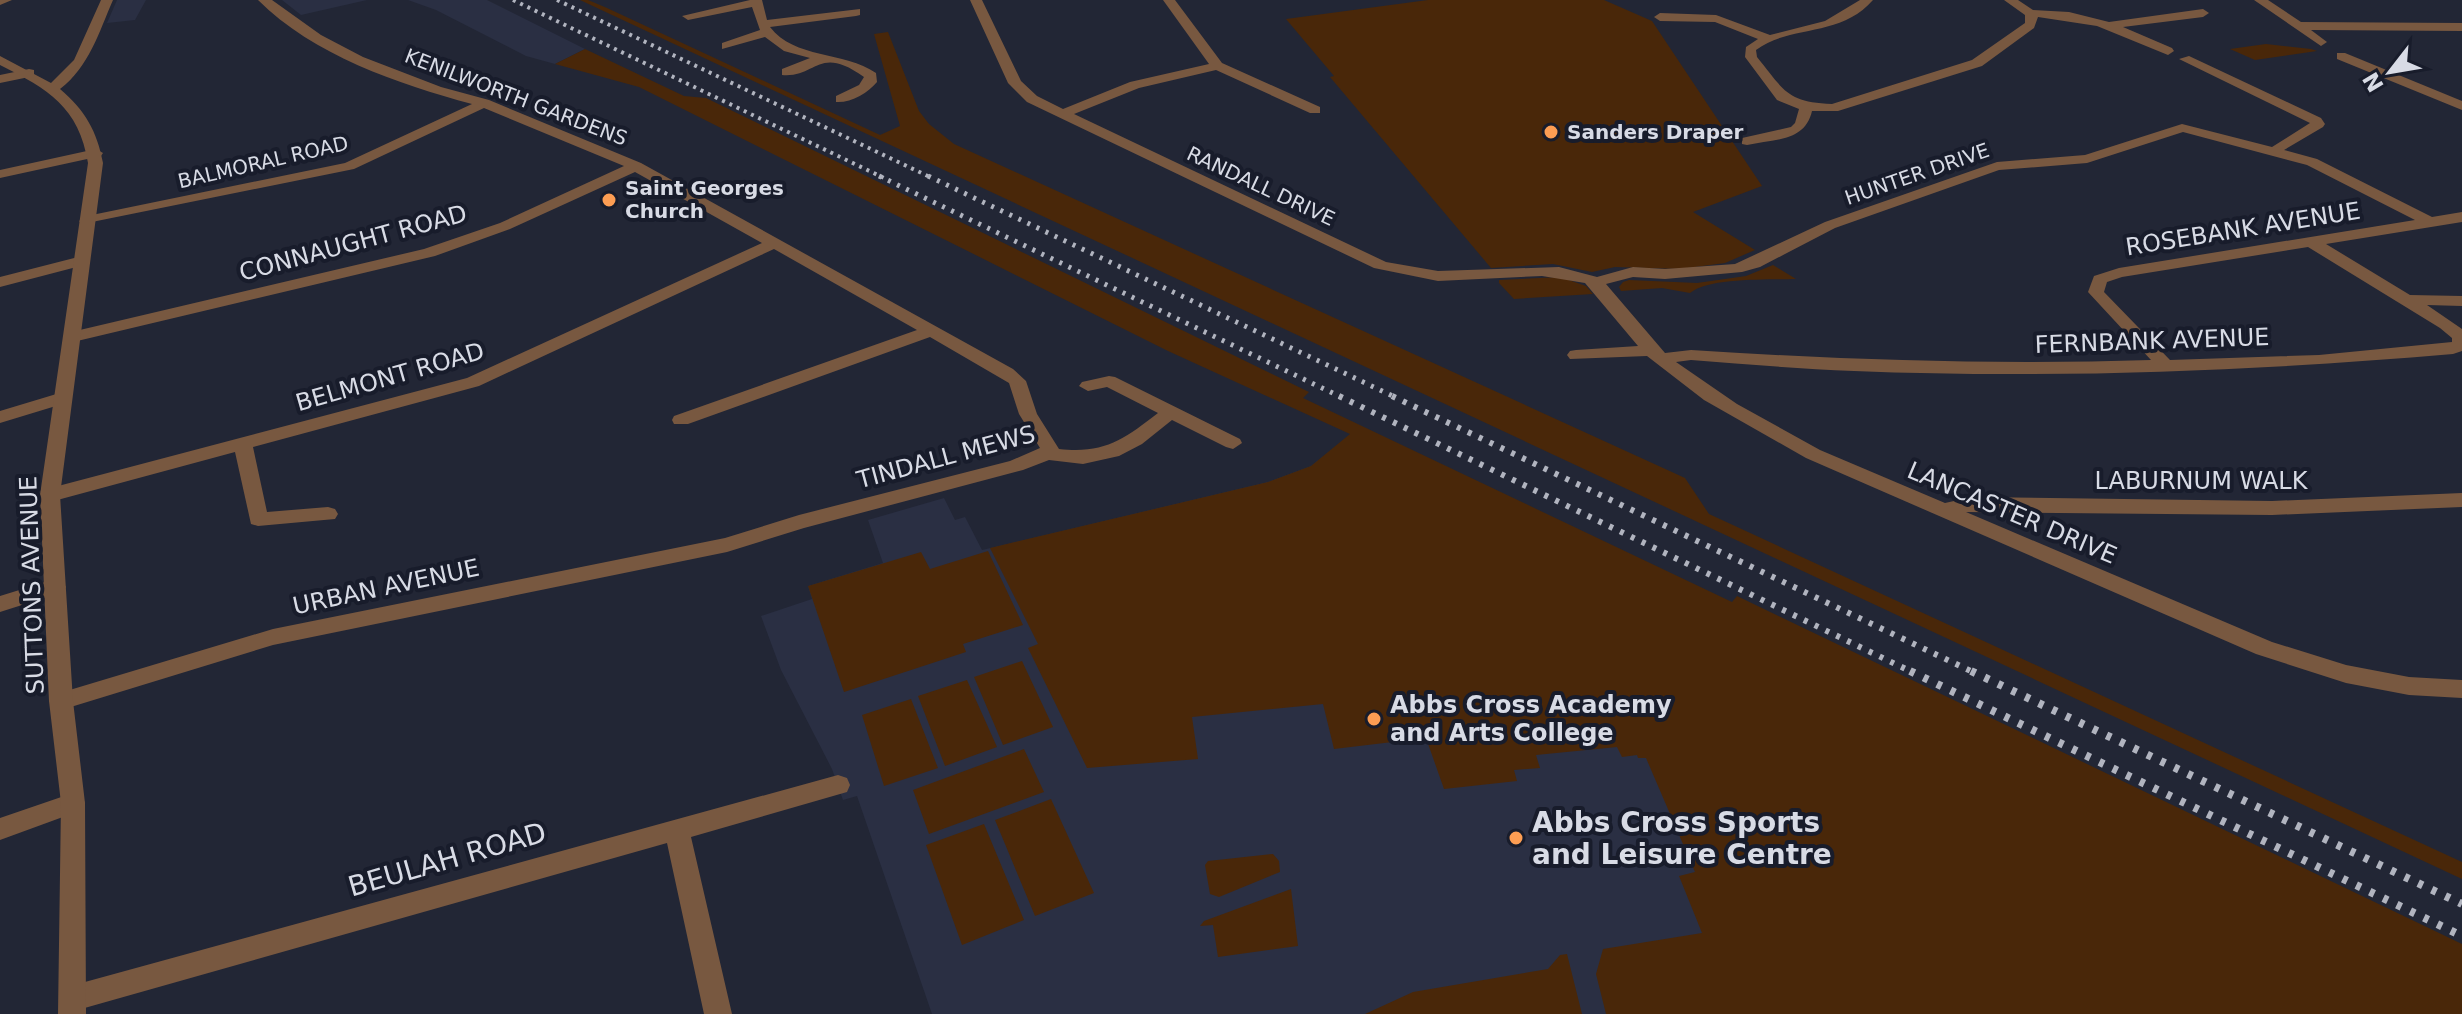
<svg xmlns="http://www.w3.org/2000/svg" width="2462" height="1014" font-family="'DejaVu Sans',sans-serif">
	<style>
		.built { fill: #2a2f43 }
		.green { fill: #492709 }
		.lines { fill: none; stroke-linecap: round; stroke-linejoin: round }
		.minor { fill: #785840; fill-rule: evenodd }
		.tertiary { fill: #785840; fill-rule: evenodd }
		.rail-far3 { stroke: #b1b4bf; stroke-width: 4; stroke-dasharray: 3 5; stroke-linecap: butt }
		.rail-far2 { stroke: #b1b4bf; stroke-width: 5; stroke-dasharray: 3 7; stroke-linecap: butt }
		.rail-far1 { stroke: #b1b4bf; stroke-width: 6; stroke-dasharray: 4 8; stroke-linecap: butt }
		.rail { stroke: #b1b4bf; stroke-width: 8; stroke-dasharray: 5 10; stroke-linecap: butt }
		.poi-dot { fill: #fc9d53; stroke: #181c2b; stroke-width: 3 }
		.labels { text-anchor: middle; stroke-width: 8; stroke-linejoin: round; paint-order: stroke }
		.far-street-label { font-size: 20px; fill: #d8dbe5; stroke: #181c2b }
		.far-poi-label { font-size: 20px; font-weight: bold; fill: #d8dbe5; stroke: #181c2b; text-anchor: start }
		.street-label { font-size: 24px; fill: #d8dbe5; stroke: #181c2b }
		.poi-label { font-size: 24px; font-weight: bold; fill: #d8dbe5; stroke: #181c2b; text-anchor: start }
		.near-poi-label { font-size: 28px; font-weight: bold; fill: #d8dbe5; stroke: #181c2b; text-anchor: start }
		.near-street-label { font-size: 28px; fill: #d8dbe5; stroke: #181c2b }
	</style>
	<rect width="100%" height="100%" fill="#222635"/>
	<path class="built" d="M117,0H146L135,20L107,23Z
		M282,0H367L301,15Z
		M408,0H487L585,49L555,64L526,56L436,10Z
		M1351,434L2437,1014H932L857,796L843,800L832,769L781,670L761,616L812,599L808,586L883,563L868,520L944,498L955,520L965,517L982,550L1268,482L1311,466Z"/>
	<path class="green" d="M580,0H588L607,8L880,135L900,126L874,34L888,32L919,111L929,124L954,144L1685,478L1709,514L2462,862V879Z
		M1428,0H1604L1652,21L1762,186L1693,212L1755,250L1725,263L1680,269L1615,267L1592,272L1553,264L1491,268L1330,77L1334,76L1286,19Z
		M2266,44L2311,49L2317,51L2255,60L2230,49Z
		M585,49L684,96L706,98L1309,392L1303,398L1732,602L1737,596L2462,944V1014H1606L1596,974L1603,949L1702,933L1679,876L1695,872L1646,758H1638L1637,755L1622,757L1617,747L1536,755L1540,768L1514,770L1517,781L1444,789L1426,738L1334,749L1323,704L1192,717L1198,759L1087,768L1028,648L1038,644L990,548L1268,482L1311,466L1350,434L1168,351L639,87L555,64Z
		M1773,265L1796,279C1769,280 1710,277 1690,293L1662,288L1621,291L1619,287L1623,282L1629,280L1697,283L1746,276Z
		M1560,277L1586,286L1593,294L1514,299L1499,283V280Z
		M988,551L1023,625L963,644L966,652L844,692L808,586L921,552L930,569Z
		M1022,661L1053,727L1003,745L974,677Z
		M967,680L997,747L945,766L918,696Z
		M911,699L938,768L884,786L862,715Z
		M1024,749L1044,792L929,834L913,790Z
		M1051,799L1094,893L1035,916L995,820Z
		M984,824L1024,920L962,945L926,845Z
		M1273,854L1279,861L1280,872L1219,897L1210,894L1205,865L1208,861Z
		M1291,889L1298,946L1218,957L1213,925L1200,926L1204,921Z
		M1567,954L1582,1014H1365L1413,992L1548,969L1560,955Z"/>
	<g class="lines">
		<path class="minor" d="M258,0H272L321,35L363,57L441,87L489,100L641,163L1013,369L1026,381L1037,414L1059,449C1104,454 1123,440 1158,413L1107,387L1088,391L1079,386L1082,382L1109,376L1115,377L1240,439L1242,443L1233,449L1226,447L1172,420L1142,444L1119,456L1083,464L1049,460L1023,470L804,528L727,552L273,645L61,710L53,707L49,701L53,695L273,629L725,538L799,515L1010,461L1040,448L1019,414L1009,383L930,337L688,424H674L672,420L674,416L917,330L774,249L479,386L253,447L267,512L328,507L335,509L338,514L335,519L258,526L251,524L235,452L50,502L43,500L40,495L43,490L467,378L762,243L635,172L510,229L435,256L73,342L67,341L64,337L67,333L424,249L500,223L624,166L484,108L354,169L82,224L79,221L87,216L345,163L472,104C398,84 313,55 258,0Z
			M750,0H762L767,20L860,9V15L856,16L770,27C794,59 844,51 876,73L877,82C868,93 851,103 836,102V96L859,85L864,77C818,44 817,78 782,75V69L810,58L784,51L765,37L722,49V43L760,30L752,7L688,20L682,16Z
			M970,0H982L1021,81L1037,96L1063,109L1130,82L1209,64L1163,0H1175L1222,63L1320,107V113H1310L1216,70L1139,88L1074,114L1386,262L1438,271L1559,267L1597,277L1633,267L1665,269L1735,264L1825,222L1997,162L2085,155L2182,124L2272,147L2310,123L2179,59L2189,56L2321,118L2325,124L2323,127L2284,150L2317,159L2432,217L2462,212V222L2326,244L2410,295L2462,296V306L2427,305L2462,329V351L2453,354C2254,371 2055,379 1854,371C1800,369 1745,364 1691,360L1676,362L1737,404L1820,450L1945,503L1972,497L2272,501L2462,493V507L2272,515L1966,512L2272,642L2346,665L2409,677L2462,680V698L2409,695L2346,683L2256,654L1806,458L1704,400L1647,356L1570,359L1567,355L1570,351L1576,350L1638,346L1585,283L1542,276L1438,281L1374,268L1027,102L1008,83ZM2183,132L2307,165L2415,220L2119,268L2094,276L2088,292L2151,360C1997,365 1845,360 1691,350L1665,353L1606,284L1633,277L1665,279L1742,272L1760,267L1835,228L1999,170L2087,163ZM2308,247L2440,328L2452,338V342L2319,355L2170,360L2104,292L2107,282L2122,277Z
			M1860,0H1873C1840,38 1791,24 1756,50L1757,57C1784,90 1786,102 1832,104L1972,60L2025,23V15L2004,0H2018L2033,10L2069,12L2109,22L2203,9L2209,13L2203,17L2123,27L2172,48L2174,51L2168,55L2097,26L2038,17L2034,28L1982,66L1838,111H1812C1805,142 1774,139 1747,145L1742,144V138L1791,127L1795,123L1799,109L1777,100L1745,57L1746,47L1758,39L1715,22L1660,21L1654,17L1660,13L1716,15L1770,35L1825,21Z
			M2254,0H2268L2301,22L2462,23V31L2311,30L2327,42L2321,46Z
			M2337,53H2345L2462,101V110L2337,59Z
			M29,69L34,70V76L0,83V75Z
			M96,149L103,153L101,156L0,178V170Z
			M82,256L90,261L88,264L0,287V277Z
			M63,392L69,394L72,398L69,402L0,423V411Z
			M55,579L63,582L66,587L63,592L0,612V596Z
			M838,775L847,778L850,785L847,792L691,837L732,1014H704L667,843L74,1011L64,1007L60,998L64,989L74,985Z
			M73,793L82,796L85,803L82,810L0,840V818Z"/>
		<path class="tertiary" d="M0,0H12L0,5Z
			M101,0H113C99,32 89,67 60,89C85,110 97,131 103,163L60,495L73,701L85,803L86,1014H58L61,803L49,701L40,495L88,163C79,107 48,89 0,65V56L51,83L74,60Z"/>
		<path class="rail-far3" d="M513,0L884,178
			M557,0L932,178"/>
		<path class="rail-far2" d="M879,176L1343,398
			M928,176L1397,398"/>
		<path class="rail-far1" d="M1339,396L1914,673
			M1392,396L1975,673"/>
		<path class="rail" d="M1910,671L2462,936
			M1971,671L2462,904"/>
	</g>
	<g class="poi-dot">
		<circle cx="1551" cy="132" r="8"/>
		<circle cx="609" cy="200" r="8"/>
		<circle cx="1374" cy="719" r="8"/>
		<circle cx="1516" cy="838" r="8"/>
	</g>
	<g class="labels">
		<g class="far-street-label">
			<text transform="translate(516 97) rotate(21)" y="7">KENILWORTH GARDENS</text>
			<text transform="translate(263 162) rotate(-13)" y="7">BALMORAL ROAD</text>
			<text transform="translate(1917 174) rotate(-19)" y="7">HUNTER DRIVE</text>
			<text transform="translate(1261 186) rotate(25)" y="7">RANDALL DRIVE</text>
		</g>
		<g class="far-poi-label">
			<text x="1567" y="139">Sanders Draper</text>
			<text x="625" y="195">Saint Georges<tspan x="625" dy="23">Church</tspan></text>
		</g>
		<g class="street-label">
			<text transform="translate(2243 229) rotate(-9)" y="8">ROSEBANK AVENUE</text>
			<text transform="translate(353 243) rotate(-15)" y="8">CONNAUGHT ROAD</text>
			<text transform="translate(2152 341) rotate(-2)" y="8">FERNBANK AVENUE</text>
			<text transform="translate(390 377) rotate(-16)" y="8">BELMONT ROAD</text>
			<text transform="translate(946 457) rotate(-15)" y="8">TINDALL MEWS</text>
			<text x="2201" y="489">LABURNUM WALK</text>
			<text transform="translate(2012 513) rotate(23)" y="8">LANCASTER DRIVE</text>
			<text transform="translate(32 585) rotate(-92)" y="8">SUTTONS AVENUE</text>
			<text transform="translate(386 587) rotate(-12)" y="8">URBAN AVENUE</text>
		</g>
		<g class="poi-label">
			<text x="1390" y="713">Abbs Cross Academy<tspan x="1390" dy="28">and Arts College</tspan></text>
		</g>
		<g class="near-poi-label">
			<text x="1532" y="832">Abbs Cross Sports<tspan x="1532" dy="32">and Leisure Centre</tspan></text>
		</g>
		<g class="near-street-label">
			<text transform="translate(447 859) rotate(-16)" y="10">BEULAH ROAD</text>
		</g>
	</g>
	<g transform="translate(2390 72) rotate(239)" stroke="#181c2b" stroke-width="6" paint-order="stroke">
	<path d="M0-6L14 30L0 20L-14 30Z" fill="#d8dbe5"/>
	<text y="-12" font-size="22" font-weight="bold" text-anchor="middle" fill="#d8dbe5">N</text>
	</g>
</svg>
